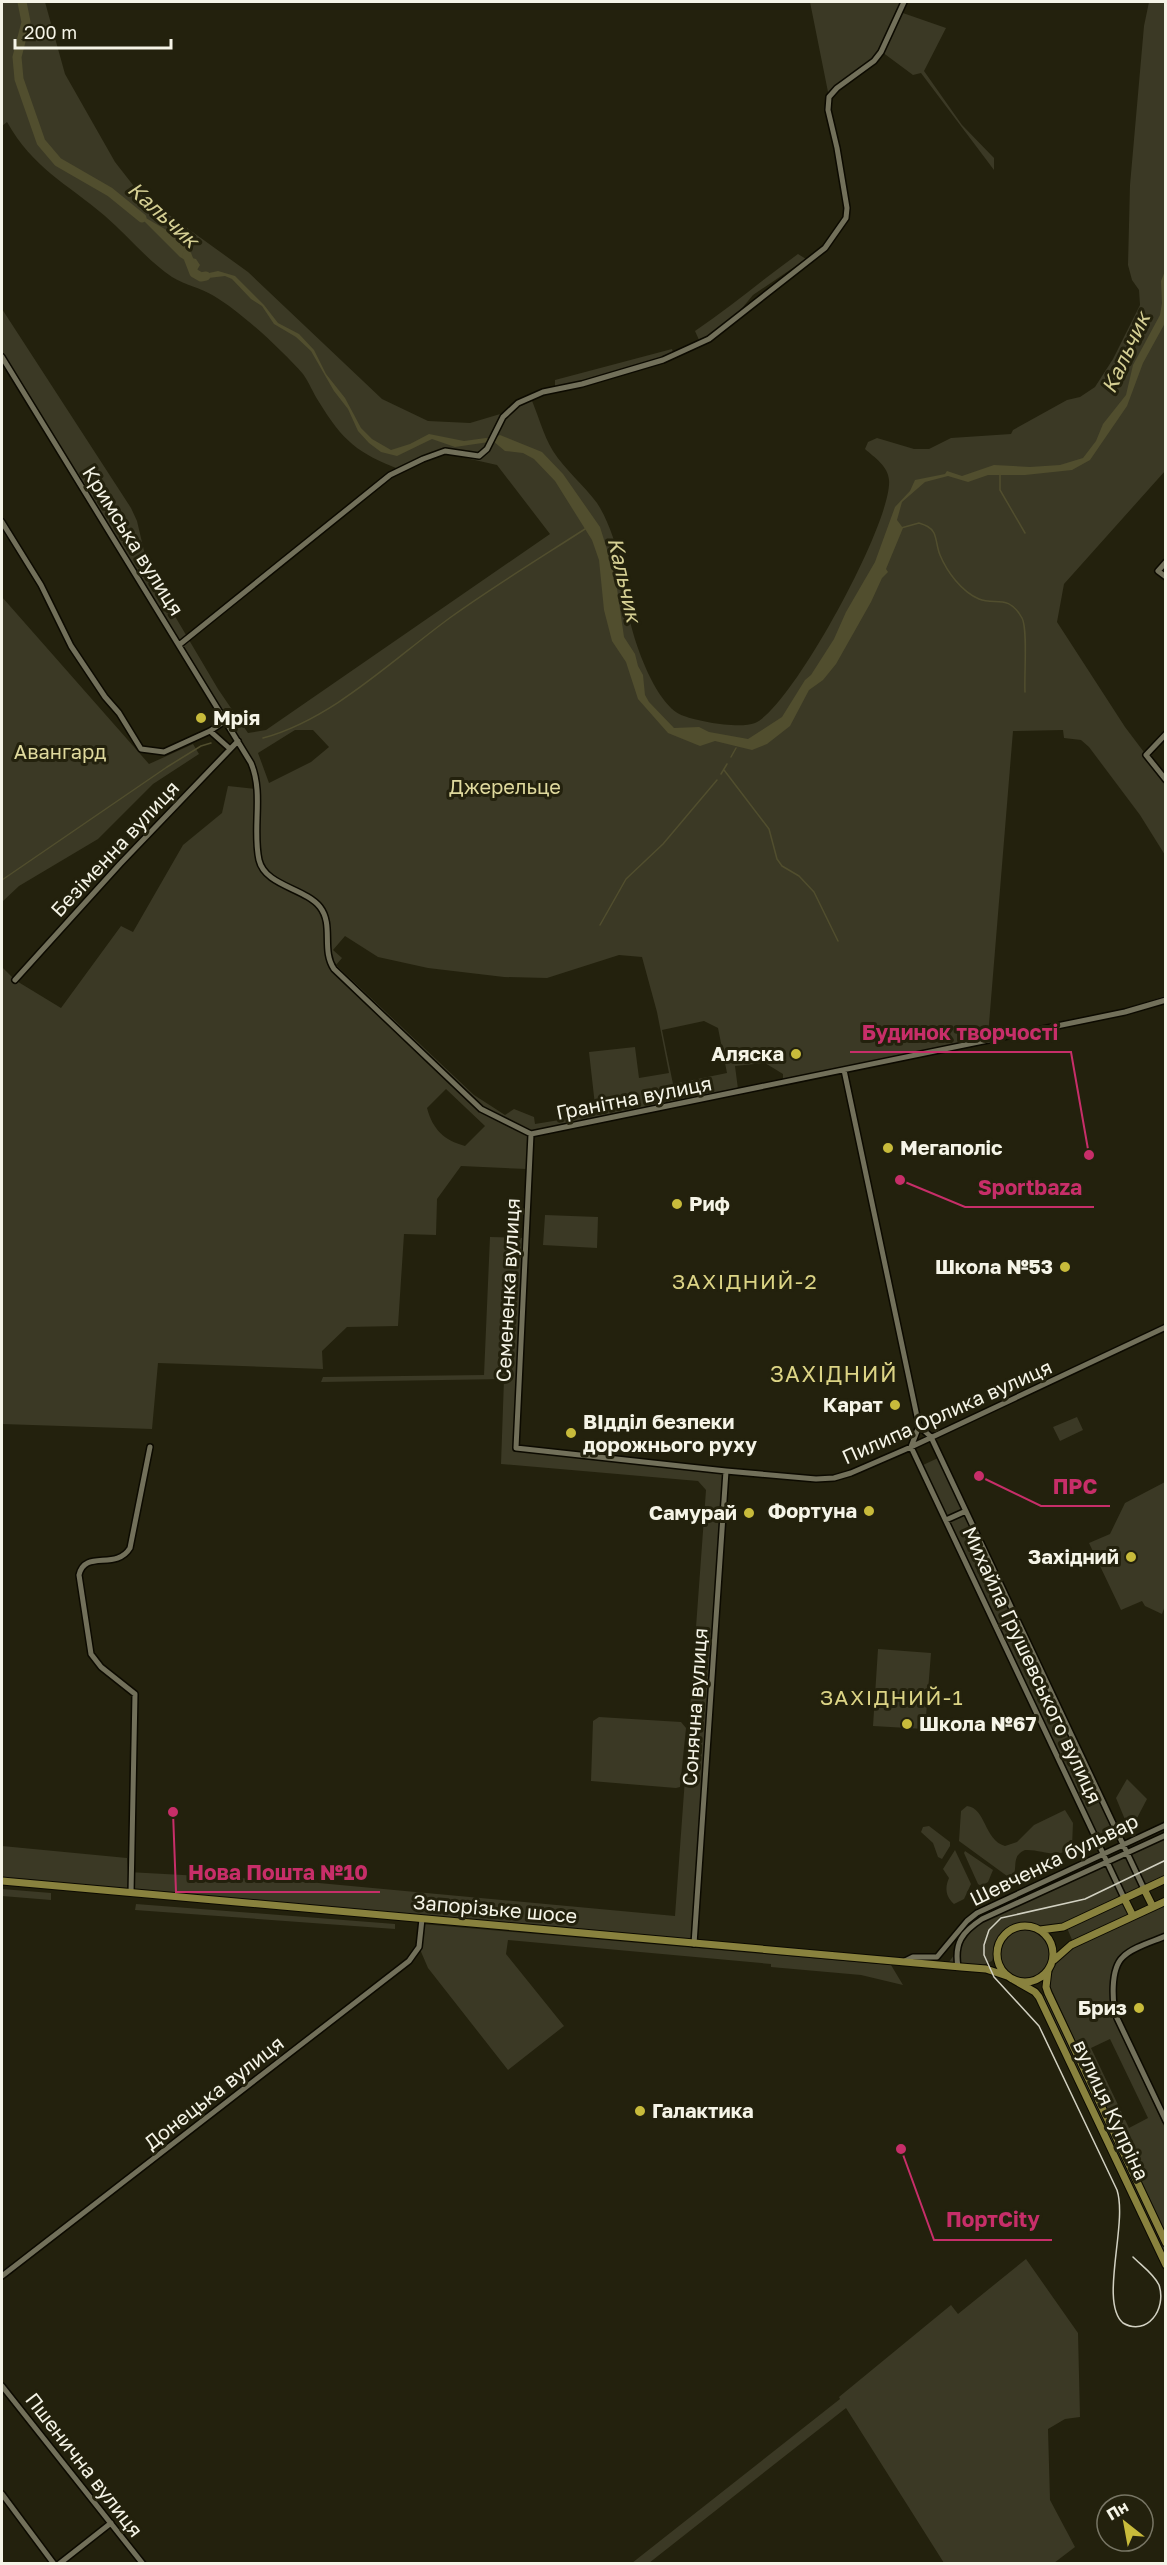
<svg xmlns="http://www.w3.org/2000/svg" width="1167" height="2565" font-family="'Golos Text',sans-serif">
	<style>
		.green { fill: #3b3925; fill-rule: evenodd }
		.water { fill: #514e2e }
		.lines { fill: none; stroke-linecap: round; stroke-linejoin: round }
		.stream { stroke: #514e2e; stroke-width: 1.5 }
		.river { stroke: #514e2e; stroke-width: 9 }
		.minor-casing { stroke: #0c0a00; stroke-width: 8 }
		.major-casing { stroke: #0c0a00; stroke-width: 9 }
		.minor { stroke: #72705a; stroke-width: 5 }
		.major { stroke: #89823e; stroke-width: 7 }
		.tram { stroke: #d2d1c2; stroke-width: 1.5 }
		.poi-dot { fill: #c8bb3b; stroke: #23210d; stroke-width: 2 }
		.labels { text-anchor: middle; stroke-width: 6; stroke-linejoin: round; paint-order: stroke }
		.street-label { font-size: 20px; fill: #f5f4e7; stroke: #23210d }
		.poi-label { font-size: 20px; font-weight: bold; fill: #f5f4e7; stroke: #23210d; text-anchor: end }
		.park-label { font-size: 20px; fill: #dfd99d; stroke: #23210d }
		.water-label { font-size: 21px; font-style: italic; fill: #d5cf93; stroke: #23210d }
		.neighbourhood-label { font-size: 21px; letter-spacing: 1.5px; fill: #dcd485; stroke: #23210d }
		.quarter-label { font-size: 22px; letter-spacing: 1.5px; fill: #dcd485; stroke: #23210d }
		.leader { fill: none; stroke: #c72e69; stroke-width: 2 }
		.callout-dot { fill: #c72e69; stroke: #23210d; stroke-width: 2 }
		.callout-label { font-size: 21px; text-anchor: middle; font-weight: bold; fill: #c72e69; stroke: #23210d; stroke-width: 6; stroke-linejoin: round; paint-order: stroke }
	</style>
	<rect width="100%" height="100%" fill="#23210d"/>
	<path class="green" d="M2,2H45L65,74L115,162L140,194L248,272L382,399L428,421L470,423L507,412L530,396C538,414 543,435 553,451C565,470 584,485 597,503C609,521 616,546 622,567C626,583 626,600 629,616C634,643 657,708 684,716C700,722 740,729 755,723C792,707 893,521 889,480C888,466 875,458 865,449L868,442L877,438L914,449H929L951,438L1011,434L1013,430L1067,400L1080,397L1095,387L1113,359L1140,305L1139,290L1132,280L1128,265L1130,185L1144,26L1149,2H1165V471L1064,584L1057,622L1125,727L1165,780V855L1140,815L1089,747L1081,740L1064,738L1063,730L1013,731L988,1036L1124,1009L1165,996V1000L1125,1012L531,1134L527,1169L461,1166L437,1199L436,1235L404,1234L398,1326L347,1327L322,1351L323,1369L158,1363L152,1429L2,1424V967L15,980L61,1008L121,926L133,932L183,845L222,813L228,786L257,789L254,770L2,357V309L131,508L137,521L145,555L163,596L218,689L248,733L266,730L550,534L497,465L448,454L435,457L401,470C357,453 343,441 319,402C313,393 309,382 303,374C282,350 241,312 214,296C201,288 185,285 172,277C147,260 128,236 105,216C66,183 33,168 7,122L2,126ZM295,730H313L329,747L311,762L269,783L258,753ZM345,936L378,957L428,968L504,977L547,978L619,955L642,957L657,1012L669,1073L639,1078L635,1047L589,1052L596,1114L535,1124L534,1117L514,1109L505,1115L474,1095L336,965L342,958L333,950ZM704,1021L718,1028L727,1073L673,1084L662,1030ZM765,1063L783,1074V1079L738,1089L735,1066ZM446,1089L485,1126L465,1146C444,1140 433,1130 427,1108Z
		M810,2H904L900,12L946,28L924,71L962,125L994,158V170L921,73L913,75L882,52L829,97Z
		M798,254L806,259L753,295L733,319L717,332L699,340L695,331C731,307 763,279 798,254Z
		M672,349L674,355L555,389V380Z
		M2,597L149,764L193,744L199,754L153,784L98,839L19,886L2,902Z
		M545,1215L598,1217L597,1248L543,1245Z
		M490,1237L524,1238L513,1451L723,1473L691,1940L2,1878V1846L127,1858L128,1872L308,1882L675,1916L706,1490L698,1481L501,1464L504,1379L321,1382L323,1377L484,1375Z
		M1077,1417L1083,1430L1060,1441L1053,1427Z
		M938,1458L962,1509L947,1516L923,1465Z
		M1165,1482V1606L1162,1614L1145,1606L1142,1601L1121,1610L1089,1543L1110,1534L1125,1503Z
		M965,1514L1113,1828L1097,1835L949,1521Z
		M878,1649L931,1653L925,1729L873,1726Z
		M599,1717L681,1722L686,1728L680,1787L676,1788L591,1781L593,1721Z
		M1127,1779L1147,1799L1136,1820L1131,1824L1126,1822L1116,1798Z
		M967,1806C986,1808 984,1840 1005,1846L1017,1842L1034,1825L1065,1810L1073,1823L1072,1846C1058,1861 1043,1849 1025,1850C1012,1856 1017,1864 1014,1875L1007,1876L959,1841L961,1811Z
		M929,1826L950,1842V1846L942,1859L938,1857L933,1843L921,1832L923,1827Z
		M1165,1838V1876L1145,1886L1130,1854Z
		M955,1850L971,1884L964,1899L954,1904C945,1896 945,1887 949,1878L943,1869Z
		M965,1851L993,1870L988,1882L981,1886L978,1884L964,1853Z
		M1127,1856L1142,1887L1125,1895L1110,1863Z
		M1106,1865L1121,1897C1102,1906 1082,1919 1062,1925C1040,1931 1014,1913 998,1939C994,1945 995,1953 992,1961L983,1965L949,1962L978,1922Z
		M2,1889L51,1893V1900L2,1896Z
		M1123,1902L1130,1915L1073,1942L1067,1928Z
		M136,1904L395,1924V1929L135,1910Z
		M1165,1904V1933C1152,1940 1134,1945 1122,1954C1108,1965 1109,2003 1114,2018L1165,2128V2234L1050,1986C1051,1968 1058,1958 1073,1947ZM1110,2039L1148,2118L1129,2128L1091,2048Z
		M422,1924L891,1965L903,1985L861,1975L771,1967V1964L508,1940L506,1954L564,2026L508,2070L428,1968L419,1947Z
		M1001 1954a24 24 0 1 1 48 0a24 24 0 1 1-48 0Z
		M1046,1995L1165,2248V2260L1042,1997Z
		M1026,2259L1078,2333L1080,2417L1065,2419L1048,2429L1050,2500L1075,2547L1054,2563H944L846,2408L649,2563H632L840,2399L839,2397L951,2305L958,2314Z"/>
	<path class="water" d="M134,211L185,241L192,258L196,259L200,265L197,270L200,275L218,271L235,276L264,305L278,323L299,334L314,350L326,374L345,398L361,428L372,439L391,450L410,444L429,434L464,441L486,438L490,439L489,442L455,447L432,439L397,456L381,452L369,443L358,431L348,409L334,391L311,351L296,337L274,324L262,306L251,299L232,279L225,276L200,279L195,275C194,266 188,262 180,257Z
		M1165,271V323L1143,363L1127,406L1090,460L1072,470L1025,475H988L968,482L948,476L925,482L902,502L897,520L903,528L886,569L888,572L882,578L871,602L836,664L823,680L809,690L790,726L767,744L752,750L715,741L700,746L668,733L638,699L626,662L612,641L604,610L599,560L592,540L555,481L534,459L523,453L505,451L493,441L495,437L500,435L542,452L563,474L600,527L615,575L624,637L635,654L638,666L643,675L645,695L649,702L674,728L699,727L709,732L748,739L782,717L805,680L811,675L834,639L846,612L875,562L895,507L910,491L915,480L945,474L947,471L962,476L994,465L1030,467L1060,465L1083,458L1096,441L1103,424L1126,395L1133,365L1160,315L1162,303L1161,281Z"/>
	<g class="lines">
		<path class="stream" d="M1000,474V490L1025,533
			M901,528L919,523C925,525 931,527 934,533C937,540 937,548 940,555C947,572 962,592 979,599C995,606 1008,593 1022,618C1028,629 1024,676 1025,692
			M263,738C333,719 392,660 451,617C494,586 540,558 585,529
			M731,757L736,748
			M724,770L769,829L777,859L782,866L799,876L814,892L838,941
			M721,774L727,764
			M2,880L167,767L201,746L211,743
			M600,925L626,879L663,844L717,780"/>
		<path class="river" d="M22,2L26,22L17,57L19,79L41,142L58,162L110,192L142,218
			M187,255L194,273L201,277L206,276"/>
		<defs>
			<path id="minor" d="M2,357L251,763C264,794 252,828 259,860C265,886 305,888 320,907C334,925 321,950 334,969L481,1109L531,1134
				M2,522L41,585L71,646L105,697L119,713L141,749L164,752L210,731L225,721
				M1166,562L1158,571L1166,577
				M179,645L390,475L423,459L445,451L479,456L487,449L503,417L518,403L543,392L582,384L663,360L709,339L825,248L846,218L847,208L837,148L828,110L829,97L837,88L874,61L881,52L904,2
				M210,731L229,748
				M1166,734L1146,755L1166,780
				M15,980L120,864L238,741
				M844,1070L919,1426L911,1447L1124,1898
				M531,1134L516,1448L726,1471L816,1479L834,1478L851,1473L911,1447L1166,1327
				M531,1134L1125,1012L1166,1000
				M919,1426L931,1437L1144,1889
				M946,1520L966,1511
				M131,1893L135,1694L101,1667L91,1654L79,1575C85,1549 116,1571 130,1548L150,1447
				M1166,1936C1152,1942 1133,1947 1123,1957C1110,1969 1112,2003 1117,2018L1166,2121
				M694,1944L726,1471
				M905,1961L913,1957H937L967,1921L977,1913L1166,1825
				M958,1967C954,1943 962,1932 982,1919L1166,1835
				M2,2276L409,1961L419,1947L422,1919
				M2,2386L143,2564
				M2,2494L54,2564
				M59,2564L111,2523"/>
			<path id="major" d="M2,1881L961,1967L986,1969L1007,1976
				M1144,1889L1153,1907
				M1124,1898L1133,1916
				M997 1954a28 28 0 1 1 56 0a28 28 0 1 1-56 0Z
				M1040,1930L1063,1927L1166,1879
				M1054,1960L1071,1945L1166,1901
				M1048,1970L1046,1987L1048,1993L1166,2243
				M1014,1980L1035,1992L1039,1997L1166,2265"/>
		</defs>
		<use href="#minor" class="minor-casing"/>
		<use href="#major" class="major-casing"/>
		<use href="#minor" class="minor"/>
		<use href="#major" class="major"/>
		<path class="tram" d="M1133,2257C1141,2265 1154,2274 1159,2285C1167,2309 1147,2337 1123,2323C1099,2302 1128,2224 1117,2190L1039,2026L994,1977L984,1955V1945L989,1930L1001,1918L1085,1899L1166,1860"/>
	</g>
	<g class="poi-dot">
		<circle cx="201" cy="718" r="6"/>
		<circle cx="796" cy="1054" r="6"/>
		<circle cx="888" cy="1148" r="6"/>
		<circle cx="677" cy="1204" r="6"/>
		<circle cx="1065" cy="1267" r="6"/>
		<circle cx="895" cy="1405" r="6"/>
		<circle cx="571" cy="1433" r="6"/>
		<circle cx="869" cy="1511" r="6"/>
		<circle cx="749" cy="1513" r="6"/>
		<circle cx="1131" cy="1557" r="6"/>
		<circle cx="907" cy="1724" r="6"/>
		<circle cx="1139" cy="2008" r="6"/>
		<circle cx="640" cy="2111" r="6"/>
	</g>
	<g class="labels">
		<g class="street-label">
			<text transform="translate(133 541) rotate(58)" y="7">Кримська вулиця</text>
			<text transform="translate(115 849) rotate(-47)" y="7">Безіменна вулиця</text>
			<text transform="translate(634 1098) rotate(-11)" y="7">Гранітна вулиця</text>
			<text transform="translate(508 1290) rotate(-87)" y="7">Семененка вулиця</text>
			<text transform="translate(947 1412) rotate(-24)" y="7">Пилипа Орлика вулиця</text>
			<text transform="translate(1032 1665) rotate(65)" y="7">Михайла Грушевського вулиця</text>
			<text transform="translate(695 1707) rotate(-86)" y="7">Сонячна вулиця</text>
			<text transform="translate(1054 1860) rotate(-26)" y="7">Шевченка бульвар</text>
			<text transform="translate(495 1909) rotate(5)" y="7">Запорізьке шосе</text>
			<text transform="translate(214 2093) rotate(-38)" y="7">Донецька вулиця</text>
			<text transform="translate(1111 2110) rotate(65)" y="7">вулиця Купріна</text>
			<text transform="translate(84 2465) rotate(52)" y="7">Пшенична вулиця</text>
		</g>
		<g class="poi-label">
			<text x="213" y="725" text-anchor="start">Мрія</text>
			<text x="784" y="1061">Аляска</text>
			<text x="900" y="1155" text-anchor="start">Мегаполіс</text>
			<text x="689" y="1211" text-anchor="start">Риф</text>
			<text x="1053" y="1274">Школа №53</text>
			<text x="883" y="1412">Карат</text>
			<text x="583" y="1429" text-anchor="start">ВІдділ безпеки<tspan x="583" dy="23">дорожнього руху</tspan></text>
			<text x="857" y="1518">Фортуна</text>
			<text x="737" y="1520">Самурай</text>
			<text x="1119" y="1564">Західний</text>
			<text x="919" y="1731" text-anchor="start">Школа №67</text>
			<text x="1127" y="2015">Бриз</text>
			<text x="652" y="2118" text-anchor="start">Галактика</text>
		</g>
		<g class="park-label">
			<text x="60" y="759">Авангард</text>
			<text x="505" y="794">Джерельце</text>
		</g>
		<g class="water-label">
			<text transform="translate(163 215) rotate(42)" y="7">Кальчик</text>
			<text transform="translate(1126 353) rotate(-65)" y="7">Кальчик</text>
			<text transform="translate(624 580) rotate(77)" y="7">Кальчик</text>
		</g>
		<g class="neighbourhood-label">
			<text x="745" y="1289">ЗАХІДНИЙ-2</text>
			<text x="892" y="1705">ЗАХІДНИЙ-1</text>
		</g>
		<g class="quarter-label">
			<text x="834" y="1382">ЗАХІДНИЙ</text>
		</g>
	</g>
	<path class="leader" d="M1089 1155L1071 1052H850M900 1180L965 1207H1094M979 1476L1041 1506H1110M173 1812L176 1892H380M901 2149L934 2240H1052"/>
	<g class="callout-dot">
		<circle cx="1089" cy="1155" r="6"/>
		<circle cx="900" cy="1180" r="6"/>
		<circle cx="979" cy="1476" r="6"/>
		<circle cx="173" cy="1812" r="6"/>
		<circle cx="901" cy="2149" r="6"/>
	</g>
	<g class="callout-label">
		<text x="960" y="1040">Будинок творчості</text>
		<text x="1030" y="1195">Sportbaza</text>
		<text x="1075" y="1494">ПРС</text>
		<text x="278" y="1880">Нова Пошта №10</text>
		<text x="993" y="2227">ПортCity</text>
	</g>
	<rect width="1167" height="2565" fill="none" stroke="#f5f4e7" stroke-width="6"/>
	<g transform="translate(1125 2523) rotate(329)"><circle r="28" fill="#23210d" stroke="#777564" stroke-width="1.5"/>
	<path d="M0-4.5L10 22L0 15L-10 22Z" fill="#c8bb3b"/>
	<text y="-9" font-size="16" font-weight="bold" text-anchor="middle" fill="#f5f4e7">Пн</text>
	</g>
	<path d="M15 39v9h156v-9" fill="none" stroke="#f5f4e7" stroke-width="3"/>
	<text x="24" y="39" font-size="18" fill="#f5f4e7" stroke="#23210d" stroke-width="4.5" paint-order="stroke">200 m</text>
</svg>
